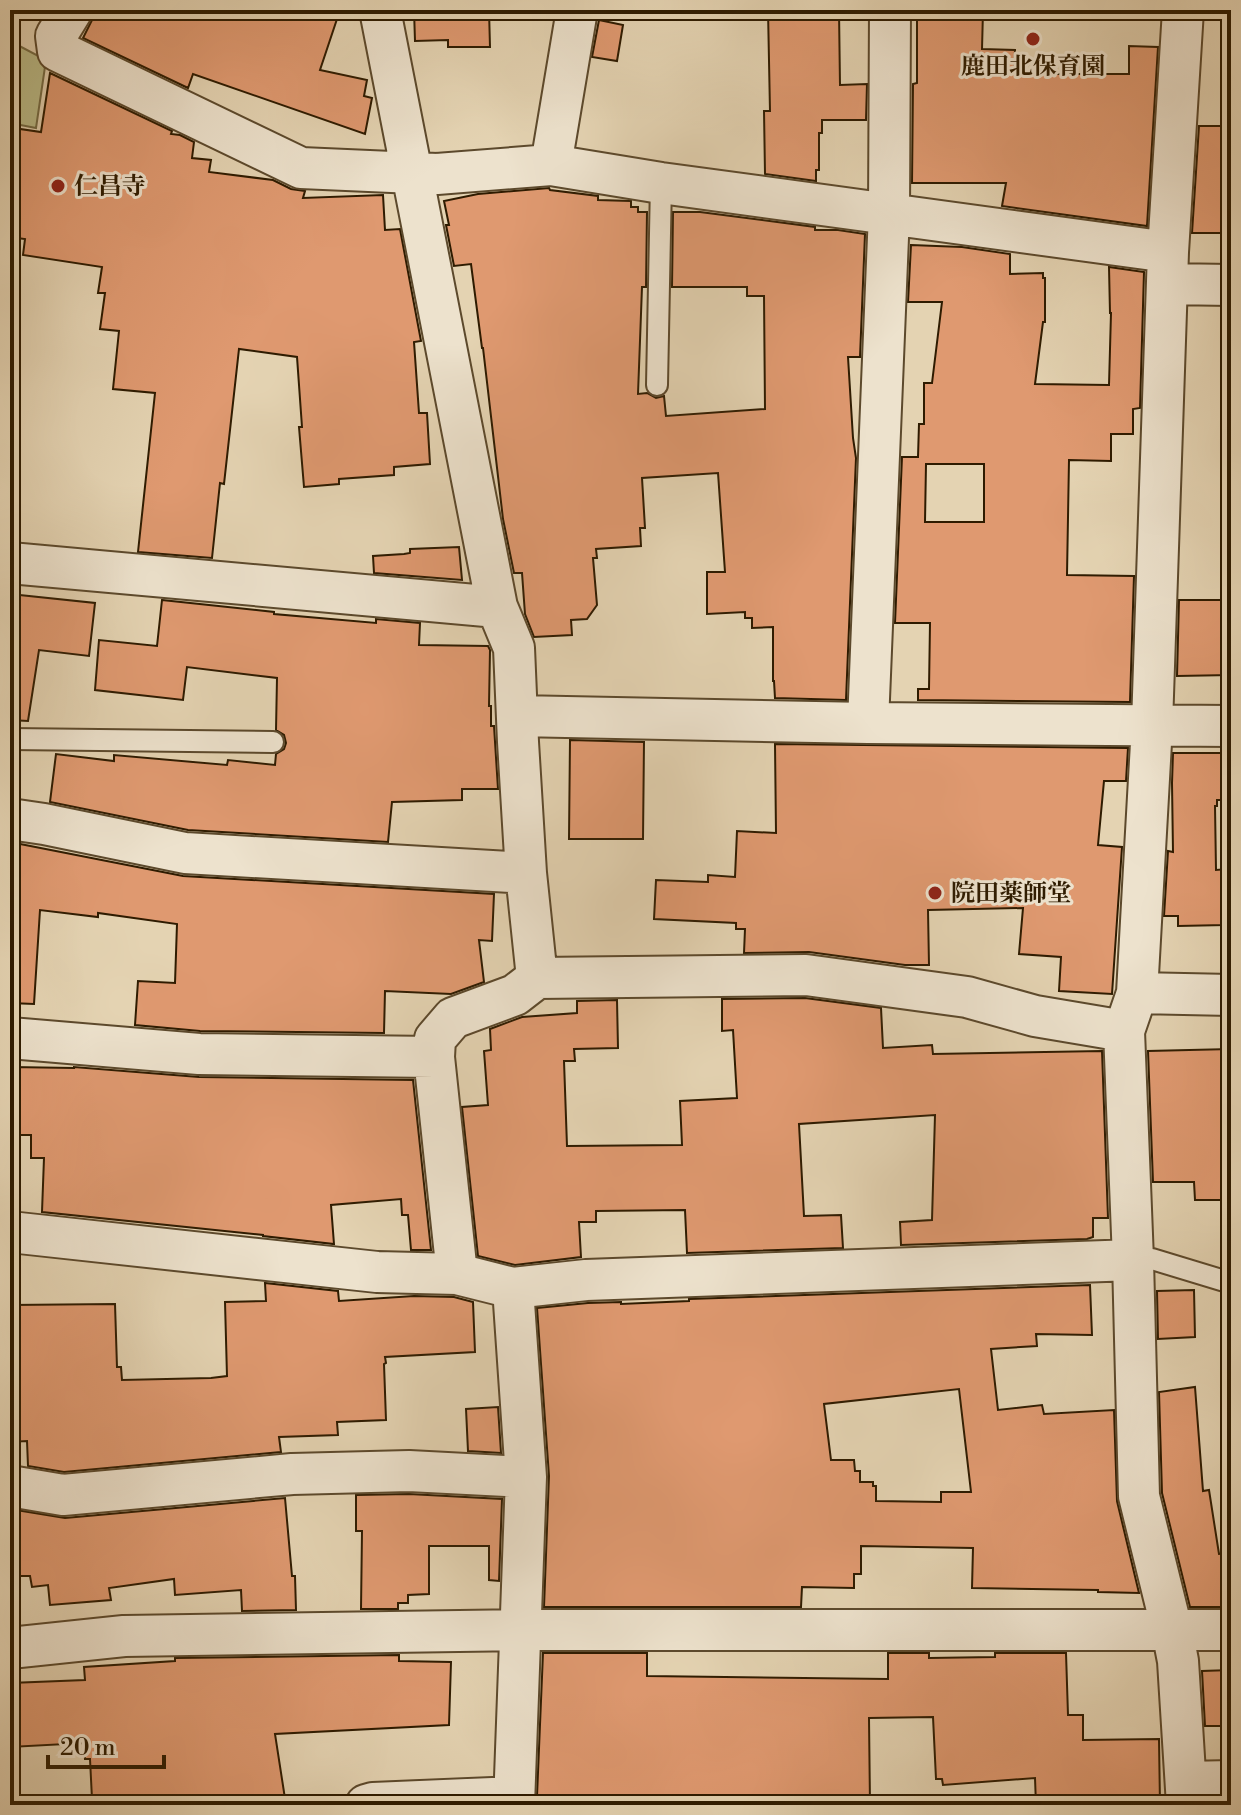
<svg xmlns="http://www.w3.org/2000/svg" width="1241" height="1815" font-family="'Libre Bodoni','Noto Serif JP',serif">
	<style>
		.green { fill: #babb88; stroke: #746b44; stroke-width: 2 }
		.building { fill: #df9970; stroke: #2e1b00; stroke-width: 2; fill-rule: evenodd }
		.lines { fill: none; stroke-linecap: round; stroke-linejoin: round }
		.lane-casing { stroke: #5c492c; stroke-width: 24 }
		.street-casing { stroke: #5c492c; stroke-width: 44 }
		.lane { stroke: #ede2cd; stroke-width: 20 }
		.street { stroke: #ede2cd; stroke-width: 40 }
		.poi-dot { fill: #8f2418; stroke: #ede2cd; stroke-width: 3 }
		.labels { text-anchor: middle; stroke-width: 6; stroke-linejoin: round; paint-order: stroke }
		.poi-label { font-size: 24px; font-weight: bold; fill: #2e1b00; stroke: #ede2cd; text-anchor: start }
	</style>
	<rect width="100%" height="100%" fill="#e4d3b2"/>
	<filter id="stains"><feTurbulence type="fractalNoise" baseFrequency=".0025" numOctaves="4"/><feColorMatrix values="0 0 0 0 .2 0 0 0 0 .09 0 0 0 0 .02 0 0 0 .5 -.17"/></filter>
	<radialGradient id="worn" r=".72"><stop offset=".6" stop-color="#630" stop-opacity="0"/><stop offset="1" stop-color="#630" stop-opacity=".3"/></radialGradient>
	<path class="green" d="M10,41L46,60L36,128L10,123Z"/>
	<path class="building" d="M97,10H340L320,70L367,80L364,96L372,98L365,134L193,74L188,88L83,38Z
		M414,10H489L490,47H448V40L415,41Z
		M768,10H839L840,85L867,84L866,120H822V133H819V170H816V181L765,174L764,111H770Z
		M917,10L983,11L982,49L1015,50L1014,74H1129V46L1158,47L1147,226L1002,206L1006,183H912L913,84L917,83Z
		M599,20L623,25L617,61L592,57Z
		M50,73L172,131L171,134L180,135L194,142L192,158L211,160L209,172L273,180L291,189L305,191L303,198L383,195L385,230L400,229L421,341L414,342L419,413H427L430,464L394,467V475L339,479V484L304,487L299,427H302L297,357L239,349L224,484L220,483L212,558L138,552L155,393L113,389L119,331L100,329L105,293H98L102,267L23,255L25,239L10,237V148L13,128L41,132Z
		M1199,126H1231V233H1192Z
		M549,188L550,190L598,196V200L631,201V207H638V212H647L646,287H642L638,394L647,393L656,398L664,396L666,416L765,409L764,296H747V287H672L673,212H700L815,227V230H838L865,234L860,357H848L853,438L856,458L846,700L775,698L774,681H773V627L752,628V618H745V612L707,614V572H725L718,473L642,478L645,528H640L641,546L596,549L597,558H593L597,605L587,619L571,620L572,635L534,637L525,614L522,573H514L503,519L483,348H482L471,264L454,266L446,225H449L444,201L478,194Z
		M911,245L962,247L1010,254V274L1043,273V278H1045V322H1043L1035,384L1109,385L1111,313H1110L1109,267L1144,272L1140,408L1133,409V434H1111V461L1069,460L1067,575L1134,576L1130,702L918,700V689H929L930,623H895L902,457H918L919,424H924V383H932L942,302H908ZM926,464H984V522H925Z
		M459,547L462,580L374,573L373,556L404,554L410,553V549Z
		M10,594L95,603L89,656L39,650L28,721L10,720Z
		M162,600L274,612V614L376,623V619L420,623L419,645L488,646L490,650L489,706H491V726H494L498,789H462V800L392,802L388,842L188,830L50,802L56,754L114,761V755L227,765L228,760L275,765L276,754L284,749L286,743L284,735L276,730L277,678L187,667L183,700L95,690L99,640L157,646Z
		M1179,600H1231V675L1177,676Z
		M570,740L644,742L643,839H569Z
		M775,744L1128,748L1126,781H1104L1098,845L1122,847L1112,994L1059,991L1061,957L1019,954L1023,908L928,910L929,965H905L809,952L744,953L745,929H736V923L654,919L656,880L708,882V875L735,877L737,831L776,833Z
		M1173,753H1231V800H1217V806H1215L1216,870L1228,869L1229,919H1225V925L1178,926V916H1164L1168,851L1173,852L1172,783Z
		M10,842L183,876L494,894L492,941L479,940L484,982L451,994L385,991L384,1033L200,1031L135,1025L138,981L175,983L177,924L98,913V917L40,910L34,1004L10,1003Z
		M805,998L881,1008L883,1048L932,1045L933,1054L1102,1051L1108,1218H1093V1237L1087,1239L901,1245L900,1222L932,1220L935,1115L799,1124L804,1216L841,1215L843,1248L687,1253L685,1210L596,1211V1222H579L581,1257L515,1265L478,1256L462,1107L488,1105L484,1051L491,1050L490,1029L522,1017L577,1013V1001L617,1000L618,1048L574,1049L575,1061H564L567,1146L682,1145L680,1101L737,1098L733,1030L722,1031V999Z
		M1231,1049V1200H1195L1194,1182H1153L1148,1051Z
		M10,1067L74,1068V1067L199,1077L413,1080L431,1250H411L408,1215H402L401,1199L331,1205L334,1244L263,1236V1235L42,1212L44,1158H31V1135H10Z
		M265,1283L338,1291L339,1301L414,1296L454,1297L473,1302L475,1352L385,1357L386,1363L384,1364L386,1420L337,1422L338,1435L279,1437L281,1452L64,1472L28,1466L27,1441L10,1442V1305L115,1304L117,1367H121L122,1380L211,1378L227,1376L225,1302L266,1301Z
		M1090,1285L1092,1335L1036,1334L1037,1346L991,1349L998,1410L1042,1405L1044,1414L1114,1410L1117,1501L1139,1593L1098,1592V1590L972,1588L973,1548L861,1546V1574H854V1588L802,1587L801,1607H544L549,1476L537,1308L588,1303L621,1302V1304L689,1301V1299ZM959,1389L971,1492H941V1502L876,1501V1486H873V1482H860V1471H855L854,1460H831L824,1404Z
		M1194,1290L1195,1337L1158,1339L1157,1291Z
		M1195,1387L1203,1491L1209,1490L1219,1554L1231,1553V1607H1190L1162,1493L1159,1392Z
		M498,1407L501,1453L468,1451L466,1409Z
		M409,1494L502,1499L499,1581L489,1580V1546H429V1594L408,1595V1603H398V1609H361L362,1531H356V1495Z
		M285,1498L292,1576H295L296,1610L242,1611L241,1590L175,1595L174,1579L109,1588L111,1600L50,1605L48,1585L32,1587L30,1576H10V1509L65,1518Z
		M543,1653H647V1676L888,1679V1653H929V1658L995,1657V1653H1066L1068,1715H1083V1740L1159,1739L1160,1805H1036L1035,1778L943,1785L942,1779H936L933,1717L869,1718L870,1805H649L537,1796Z
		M399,1655V1661L451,1662L449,1725L275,1734L286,1805H181V1800L116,1801V1798L92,1799L90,1759H85L84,1743L10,1747V1683L85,1680L84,1667L175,1661V1658Z
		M1231,1670V1726H1205L1202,1671Z"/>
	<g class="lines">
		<defs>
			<path id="lane" d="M657,385L661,183
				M10,739L273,742
				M1133,1260L1152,1259L1231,1283"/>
			<path id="street" d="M72,10L56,36L58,51L301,168L437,174L551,165L661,183L1168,252L1152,725L1137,993L1124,1031L1133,1260L1139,1496L1172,1630L1178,1661L1187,1805
				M380,10L497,607L514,648L518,742L526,873L537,978
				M551,165L577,10
				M1168,252L1183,10
				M1167,284L1231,285
				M10,563L497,607
				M517,716L868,723L1231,726
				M868,723L889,213L890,10
				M10,819L44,824L185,853L526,873
				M1137,993L1231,995
				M1124,1031L1035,1016L967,997L806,975L537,978L515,995L453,1018L435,1039L434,1057L457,1274L513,1288L586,1280L1133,1260
				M10,1038L199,1054L434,1057
				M10,1232L377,1272L457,1274
				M513,1288L526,1477L514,1805
				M10,1486L63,1495L292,1474L409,1471L526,1477
				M10,1648L124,1636L519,1630H1231
				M1186,1782L1231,1781
				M366,1805L373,1803L514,1797"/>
		</defs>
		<use href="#lane" class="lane-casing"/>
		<use href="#street" class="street-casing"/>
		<use href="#lane" class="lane"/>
		<use href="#street" class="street"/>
	</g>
	<g class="poi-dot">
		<circle cx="1033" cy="39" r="8"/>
		<circle cx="58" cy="186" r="8"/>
		<circle cx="935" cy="893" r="8"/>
	</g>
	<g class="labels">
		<g class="poi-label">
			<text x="1033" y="74" text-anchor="middle">鹿田北保育園</text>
			<text x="74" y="194">仁昌寺</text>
			<text x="951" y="901">院田薬師堂</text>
		</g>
	</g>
	<rect width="1241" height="1815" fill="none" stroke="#e4d3b2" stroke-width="40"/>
	<rect x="12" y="12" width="1217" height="1791" fill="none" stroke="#2e1b00" stroke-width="4"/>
	<rect x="20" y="20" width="1201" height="1775" fill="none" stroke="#2e1b00" stroke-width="2"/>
	<path d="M48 1755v12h116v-12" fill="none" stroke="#2e1b00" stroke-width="4"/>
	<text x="60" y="1755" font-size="24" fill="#2e1b00" stroke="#ede2cd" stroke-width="6" paint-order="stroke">20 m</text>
	<rect width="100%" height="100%" filter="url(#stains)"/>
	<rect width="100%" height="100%" fill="url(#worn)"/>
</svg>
